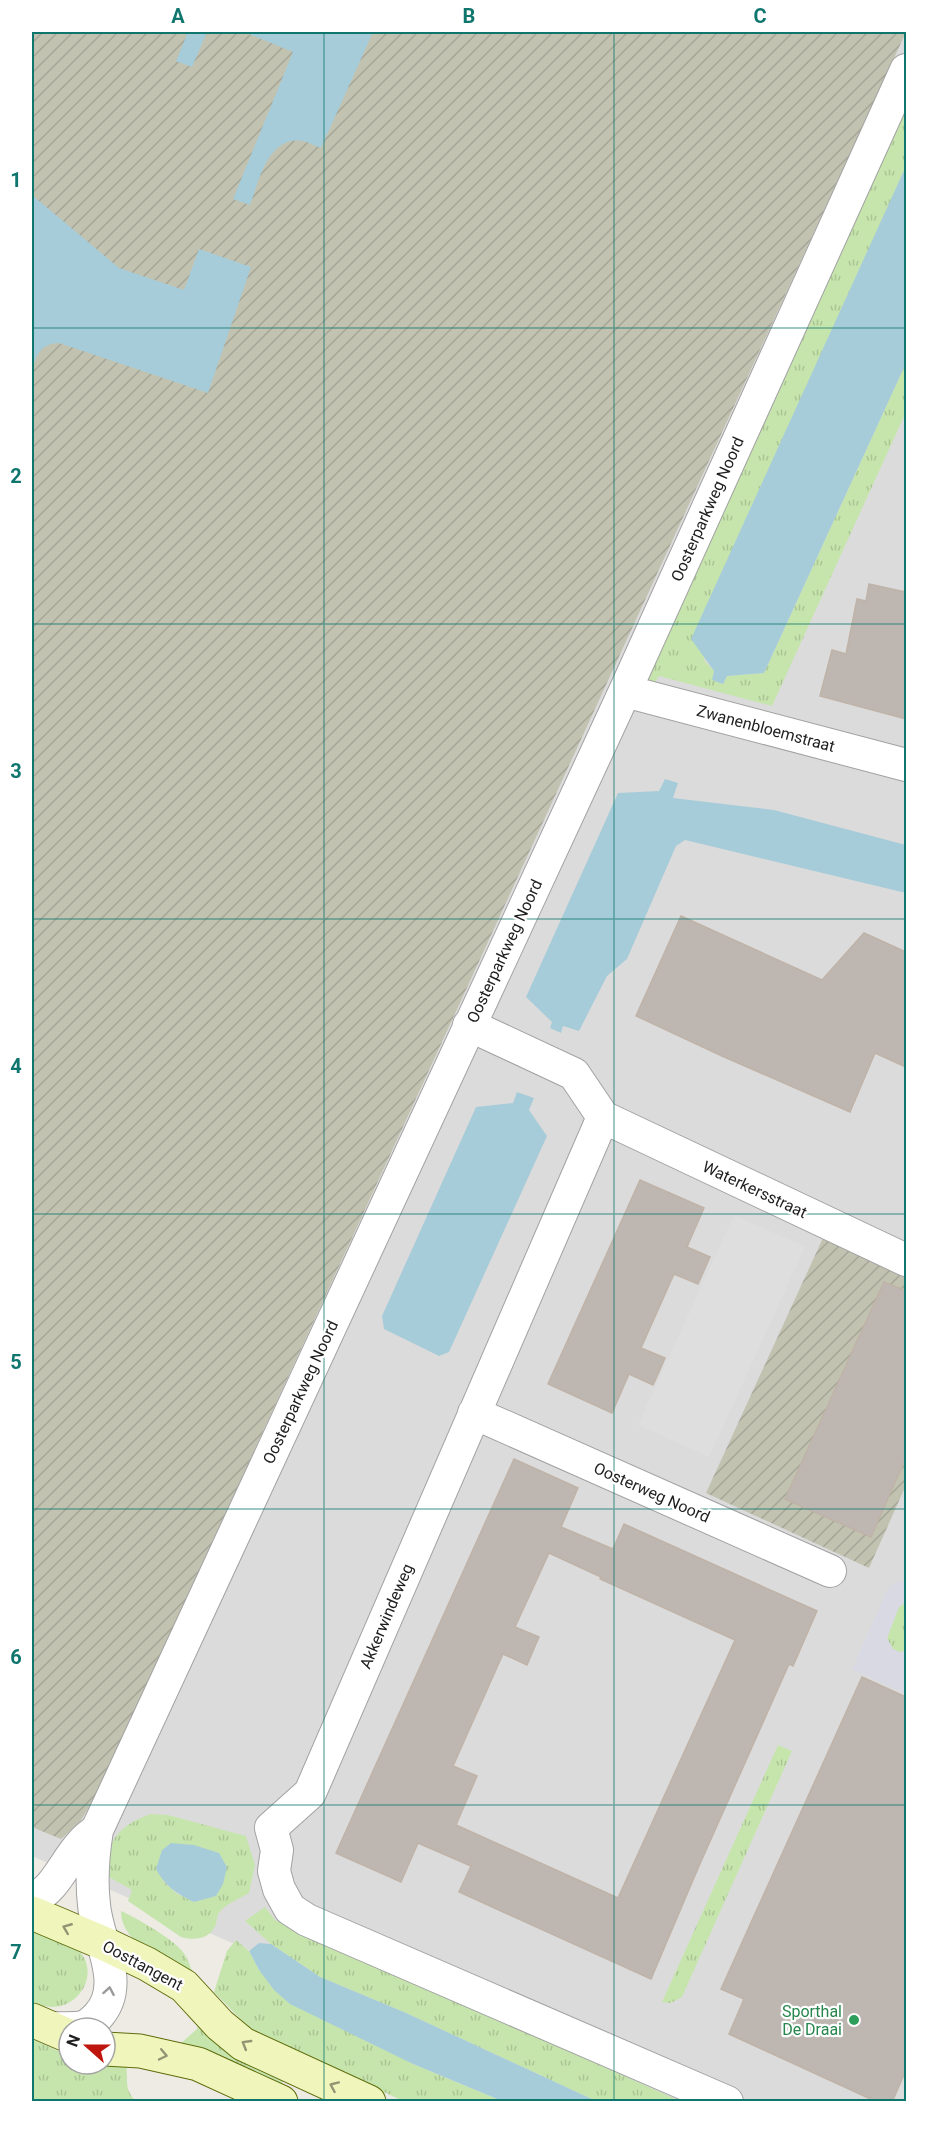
<svg xmlns="http://www.w3.org/2000/svg" width="938" height="2133" font-family="Roboto,sans-serif">
	<style>
		.residential { fill: #dcdbdb }
		.construction { fill: url(#construction-furrows) }
		.grass { fill: url(#grass-tufts); fill-rule: evenodd }
		.parking { fill: #dedede }
		.plaza { fill: #d9d9e4 }
		.water { fill: #a7ccd9 }
		.building { fill: #beb7b1; stroke: #bfb3a8; stroke-width: 1.5; fill-rule: evenodd }
		.lines { fill: none; stroke-linecap: round; stroke-linejoin: round }
		.minor-casing { stroke: #a2a2a2; stroke-width: 34 }
		.secondary-casing { stroke: #5f6d0c; stroke-width: 35 }
		.minor { stroke: #fff; stroke-width: 32 }
		.secondary { stroke: #f0f5bb; stroke-width: 33 }
		.oneway { stroke: #929474 }
		.oneway2 { stroke: #9a9a9a }
		.grid { fill: none; stroke: #0f766e; stroke-width: 1.5; stroke-opacity: 0.55 }
		.leisure-dot { fill: #2e9e5b; stroke: #fff; stroke-width: 2 }
		.labels { text-anchor: middle; stroke-width: 4.5; stroke-linejoin: round; paint-order: stroke }
		.street-label { font-size: 16px; fill: #1e1e1e; stroke: #fff }
		.leisure-label { font-size: 16px; fill: #27864d; stroke: #fff; text-anchor: end }
		.neatline { fill: none; stroke: #0f766e; stroke-width: 2 }
		.grid-label { font-size: 20px; text-anchor: middle; font-weight: bold; fill: #0f766e }
	</style>
	<defs>
		<pattern id="construction-furrows" width="10" height="10" patternUnits="userSpaceOnUse" patternTransform="scale(1.5)"><rect width="10" height="10" fill="#c1c2b0"/><path d="M-1 1l2-2M0 10L10 0M9 11l2-2" fill="none" stroke="#a5a697"/></pattern>
		<pattern id="grass-tufts" width="24" height="20" patternUnits="userSpaceOnUse" patternTransform="scale(1.5)"><rect width="24" height="20" fill="#c6e5ad"/><path d="M3 7l-1-3M5 7V3M7 7l1-3M15 17l-1-3M17 17v-4M19 17l1-3" fill="none" stroke="#aac494"/></pattern>
	</defs>
	<rect width="100%" height="100%" fill="#eeebe4"/>
	<path class="residential" d="M32,32H906V2101H596L32,1856Z"/>
	<path class="construction" d="M32,32H906L96,1795L80,1822L61,1839L32,1827Z
		M823,1238L906,1276V1485L869,1568L706,1493Z"/>
	<path class="grass" d="M906,106V166L704,660L714,671L713,680L723,684L727,676L764,673L906,363V412L772,706L659,676L653,686L645,677Z
		M905,1602H906V1651L900,1652L892,1649L887,1638L899,1607Z
		M778,1745L792,1751L682,1997L671,2003L662,2002Z
		M151,1814L168,1815L246,1836L255,1865L249,1893C239,1899 225,1904 218,1914C217,1917 217,1921 216,1924C211,1939 194,1941 181,1937L128,1901L132,1890L107,1876C103,1842 121,1824 151,1814ZM162,1880L204,1899L194,1902L176,1893Z
		M265,1907L275,1920L680,2101H596L406,2013L320,1977L271,1944L245,1921Z
		M121,1911C135,1917 173,1939 182,1951C189,1959 191,1969 194,1978C169,1963 120,1944 121,1911Z
		M35,1931C47,1935 64,1939 74,1946C107,1971 75,2023 32,2002V1932Z
		M236,1940L249,1951L259,1970L413,2064L502,2101H403L252,2031L214,1992L227,1951Z
		M200,2021L287,2072L279,2091L180,2044L197,2029Z
		M32,2039L69,2056V2064L126,2065C129,2081 123,2088 136,2101H32Z"/>
	<path class="parking" d="M734,1215L805,1247L709,1457L638,1425Z"/>
	<path class="plaza" d="M900,1581L906,1582V1602L899,1607L887,1638L893,1649L900,1652L906,1651V1694L852,1669L889,1587Z"/>
	<path class="water" d="M188,32H207L192,67L176,61Z
		M244,32H373L321,148C315,146 309,142 303,141C268,135 259,181 250,205L233,199L293,52Z
		M906,166V363L764,673L727,676L723,684L712,680L714,671L691,639Z
		M32,195L119,268L184,290L199,249L251,267L208,393L59,343C40,344 37,355 32,370Z
		M665,779L678,783L673,798L774,810L906,845V893L685,840L676,846L627,959L607,976L579,1031L563,1026L561,1033L550,1028L552,1022L526,997L618,793L659,791Z
		M517,1092L534,1098L529,1110L547,1136L449,1352L439,1356L384,1329L382,1316L476,1107L513,1103Z
		M171,1843L194,1845L219,1853L227,1867L223,1884L216,1896L194,1902C177,1894 165,1886 156,1869L162,1850Z
		M259,1943L271,1944L320,1977L406,2013L596,2101H502L413,2064L290,2004L274,1990L259,1970L249,1951Z"/>
	<path class="building" d="M869,584L906,592V719L820,696L832,650L846,654L857,599L866,601Z
		M681,916L822,980L864,933L906,952V1067L875,1053L850,1112L722,1056L636,1016Z
		M640,1180L704,1208L687,1247L710,1257L698,1284L674,1274L641,1348L665,1358L659,1372L653,1385L629,1374L612,1413L548,1384Z
		M884,1282L906,1291V1457L871,1537L785,1499Z
		M514,1459L578,1488L561,1527L613,1549L624,1524L817,1611L793,1666L789,1664L699,1866L651,1979L459,1892L471,1866L418,1843L401,1882L336,1853ZM549,1553L601,1577L600,1579L735,1640L618,1898L456,1825L477,1776L453,1766L503,1654L527,1665L539,1637L515,1627Z
		M862,1677L906,1697V2070L892,2102H877L729,2034L744,1999L721,1989Z"/>
	<g class="lines">
		<defs>
			<path id="minor" d="M625,691L906,765
				M469,1025L574,1074L603,1117L310,1793L271,1828L277,1850L274,1871L279,1889L290,1909L307,1920L727,2102
				M603,1117L906,1260
				M474,1413L830,1571
				M32,1900C57,1888 64,1862 82,1843C86,1838 92,1834 97,1830
				M50,2028C61,2028 73,2029 83,2027C89,2025 94,2020 98,2016C127,1984 97,1941 94,1905C91,1880 93,1855 97,1830L625,691L906,70"/>
			<path id="secondary" d="M32,1913L103,1943L147,1964L184,1986L220,2025L243,2044L369,2102
				M32,2020L69,2036
				M105,2049L140,2051L198,2064L281,2102"/>
		</defs>
		<use href="#minor" class="minor-casing"/>
		<use href="#secondary" class="secondary-casing"/>
		<use href="#minor" class="minor"/>
		<use href="#secondary" class="secondary"/>
	</g>
	<defs><path id="oneway-chevron" d="M-2-3.5L2.5 0L-2 3.5" fill="none" stroke-width="1.6" stroke-linecap="round" stroke-linejoin="round" transform="scale(1.5)"/></defs>
	<g class="oneway">
		<use href="#oneway-chevron" transform="translate(67 1928) rotate(-158)"/>
		<use href="#oneway-chevron" transform="translate(246 2044) rotate(-149)"/>
		<use href="#oneway-chevron" transform="translate(163 2055) rotate(12)"/>
		<use href="#oneway-chevron" transform="translate(334 2086) rotate(-156)"/>
	</g>
	<use class="oneway2" href="#oneway-chevron" transform="translate(109 1991) rotate(-80)"/>
	<path class="grid" d="M324,32V2102M614,32V2102M32,328H906M32,624H906M32,919H906M32,1214H906M32,1509H906M32,1805H906"/>
	<circle class="leisure-dot" cx="854" cy="2020" r="6"/>
	<g class="labels">
		<g class="street-label">
			<text transform="translate(707 509) rotate(-66)" y="6">Oosterparkweg Noord</text>
			<text transform="translate(766 728) rotate(15)" y="6">Zwanenbloemstraat</text>
			<text transform="translate(504 951) rotate(-65)" y="6">Oosterparkweg Noord</text>
			<text transform="translate(755 1189) rotate(25)" y="6">Waterkersstraat</text>
			<text transform="translate(300 1392) rotate(-65)" y="6">Oosterparkweg Noord</text>
			<text transform="translate(652 1492) rotate(24)" y="6">Oosterweg Noord</text>
			<text transform="translate(386 1616) rotate(-67)" y="6">Akkerwindeweg</text>
			<text transform="translate(143 1965) rotate(28)" y="6">Oosttangent</text>
		</g>
		<g class="leisure-label">
			<text x="842" y="2017">Sporthal<tspan x="842" dy="18">De Draai</tspan></text>
		</g>
	</g>
	<rect width="938" height="2133" fill="none" stroke="#ffffff" stroke-width="66"/>
	<g transform="translate(87 2046) rotate(291)"><circle r="28" fill="#ffffff" stroke="#a5a5a5" stroke-width="1.5"/>
	<path d="M0-4.5L10 22L0 15L-10 22Z" fill="#be150d"/>
	<text y="-9" font-size="16" font-weight="bold" text-anchor="middle" fill="#1e1e1e">N</text>
	</g>
	<rect x="33" y="33" width="872" height="2067" class="neatline"/>
	<g class="grid-label">
		<text x="178" y="23">A</text>
		<text x="469" y="23">B</text>
		<text x="760" y="23">C</text>
		<text x="16" y="187">1</text>
		<text x="16" y="483">2</text>
		<text x="16" y="778">3</text>
		<text x="16" y="1073">4</text>
		<text x="16" y="1369">5</text>
		<text x="16" y="1664">6</text>
		<text x="16" y="1959">7</text>
	</g>
</svg>
